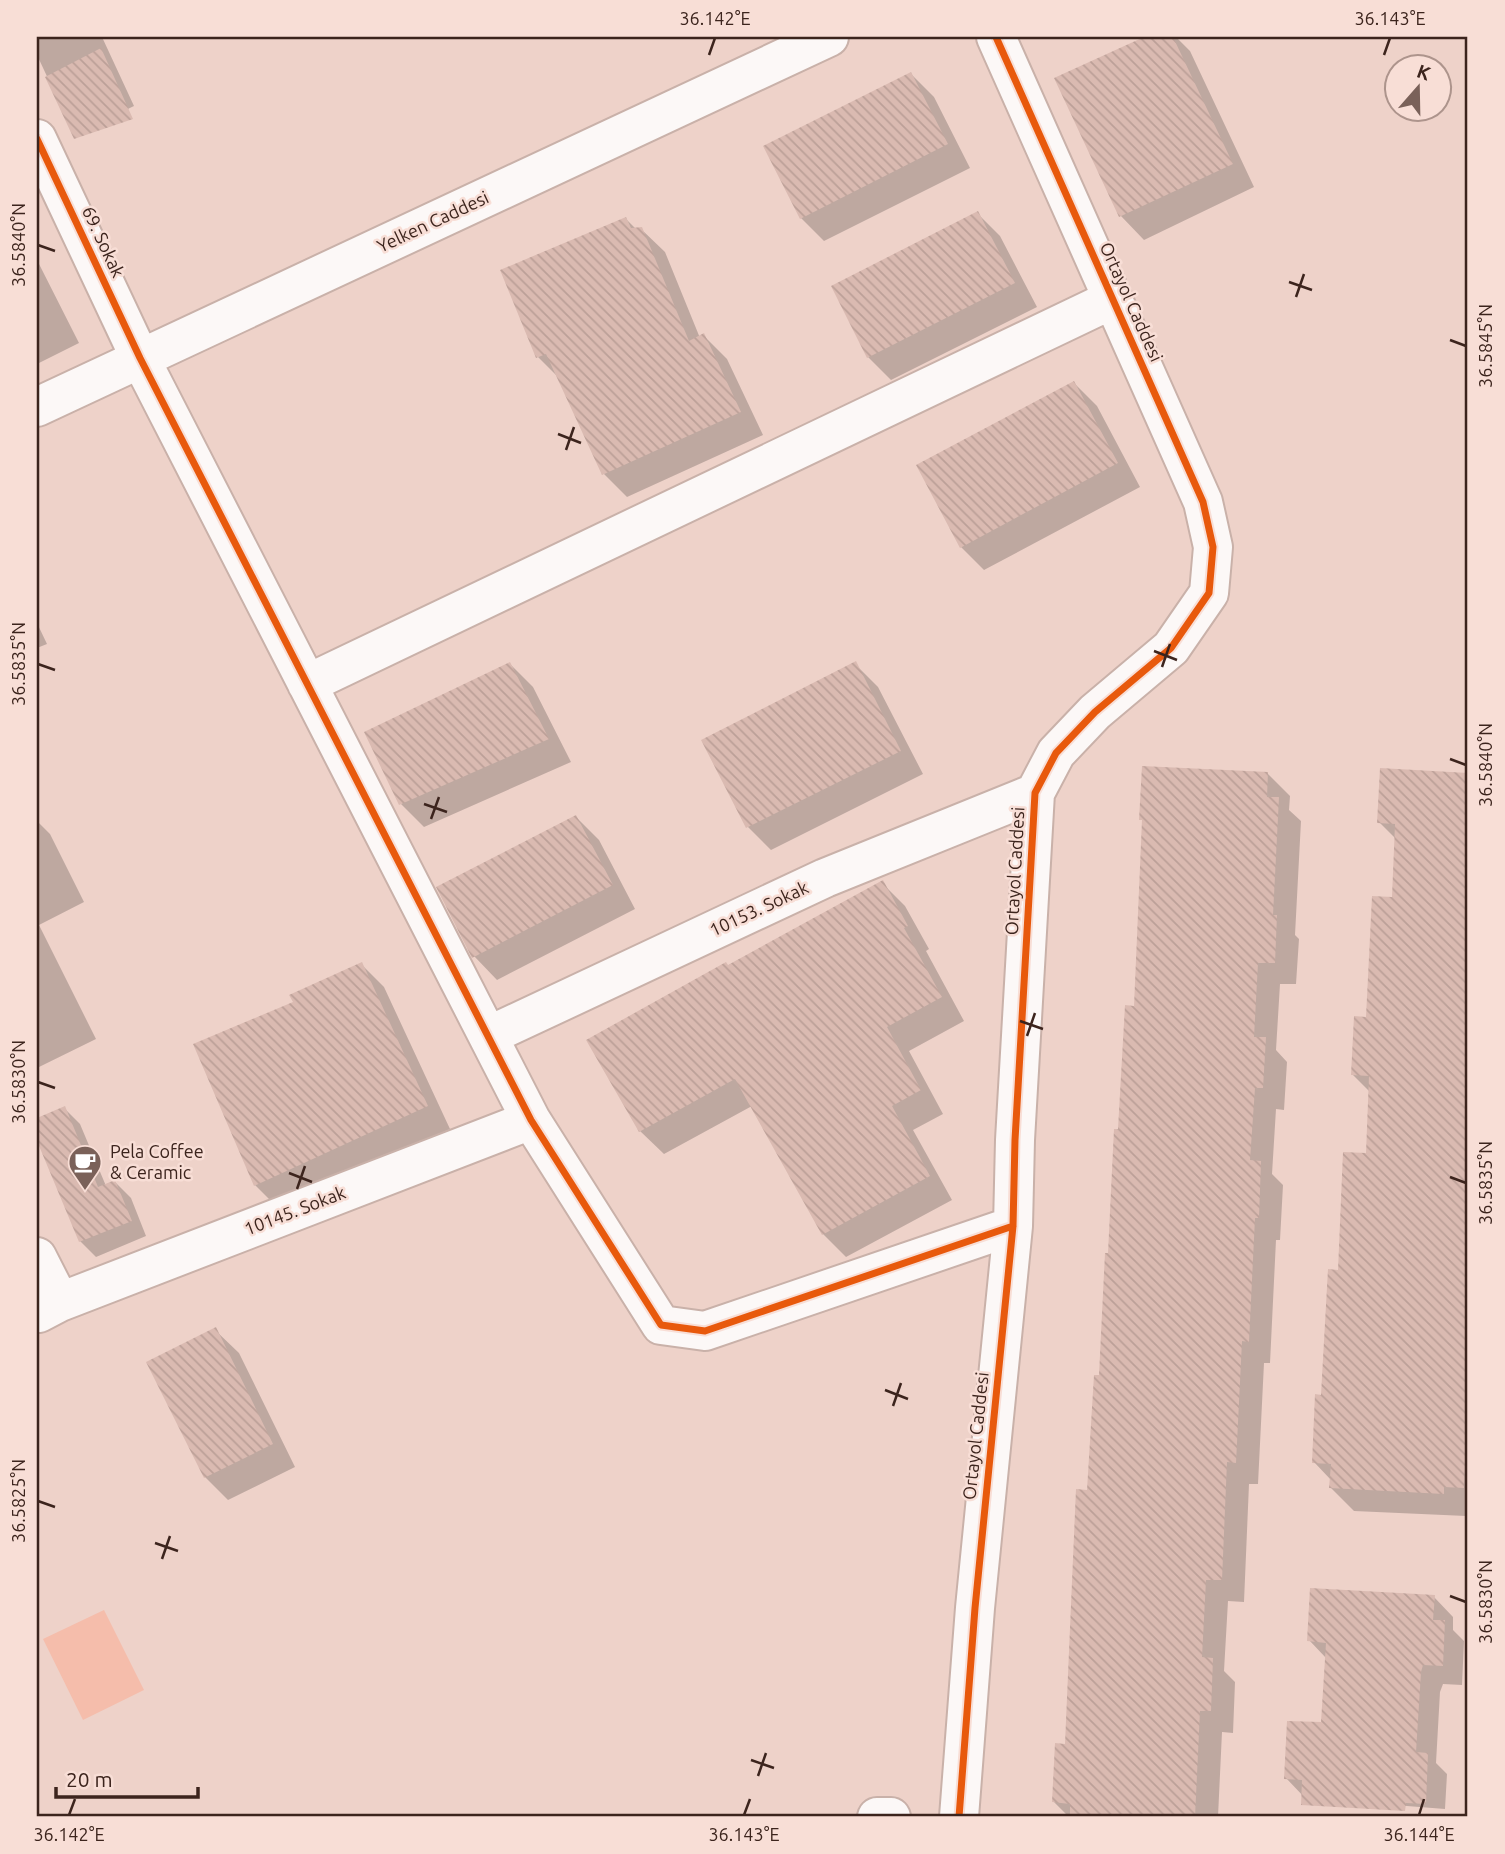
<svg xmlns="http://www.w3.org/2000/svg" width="1505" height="1854" font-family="Ubuntu,sans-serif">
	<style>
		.green { fill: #f5bdab }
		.shadow { fill: #0003 }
		.building { fill: url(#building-back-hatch) }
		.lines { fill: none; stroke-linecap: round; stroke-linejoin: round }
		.minor-casing { stroke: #c9b1a9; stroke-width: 42 }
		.minor { stroke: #fcf8f7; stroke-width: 38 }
		.cycleway-casing { stroke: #f8ded6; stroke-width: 11 }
		.cycleway { stroke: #e8590c; stroke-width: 7 }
		.ticks { fill: none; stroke: #3c241d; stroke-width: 2.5 }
		.labels { text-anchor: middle; stroke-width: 5; stroke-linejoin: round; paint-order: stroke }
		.street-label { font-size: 18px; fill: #3c241d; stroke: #f8ded6 }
		.poi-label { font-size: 18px; fill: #3c241d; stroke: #f8ded6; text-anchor: start }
		.neatline { fill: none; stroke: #3c241d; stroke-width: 2.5 }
		.ticks-label { font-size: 18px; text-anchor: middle; fill: #3c241d }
	</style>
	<defs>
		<pattern id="building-back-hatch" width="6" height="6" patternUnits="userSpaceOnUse" patternTransform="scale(1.75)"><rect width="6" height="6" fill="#dabab1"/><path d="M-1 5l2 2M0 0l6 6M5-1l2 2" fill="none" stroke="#bca098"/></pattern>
	</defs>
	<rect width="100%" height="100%" fill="#eed2c9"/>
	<path class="green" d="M104,1610L144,1690L83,1720L43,1639Z"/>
	<path class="shadow" d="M37,37H102L134,106L80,132L66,117L37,55Z
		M1148,37H1176L1190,51L1254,187L1144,240L1121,216L1057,79Z
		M911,74L934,97L970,168L824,241L801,218L765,147Z
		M977,213L1000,236L1037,307L891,380L868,357Z
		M626,219L636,229H641L665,252L700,338L704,336L727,359L763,435L627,497L604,474L560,379L538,357Z
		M37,260L79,343L37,364Z
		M1074,383L1097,406L1140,487L984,570L961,547Z
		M37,623L47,644L37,648Z
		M510,664L533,687L571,762L424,827L401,804Z
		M855,664L878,687L923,774L771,850L748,827L703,741Z
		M1381,770L1468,775V1509L1466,1516L1354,1511L1331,1488V1480L1314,1462L1340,1272L1368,1155L1370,1092L1353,1075L1394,899L1396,839L1379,822Z
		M1268,774L1290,796L1289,810L1301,821L1295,935L1299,939L1296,984H1280L1276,1050L1287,1062L1284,1110L1276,1109L1272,1174L1283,1185L1280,1240H1276L1270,1363H1264L1258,1484H1249L1244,1602L1228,1601L1224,1671L1235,1682L1233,1733L1222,1732L1218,1817H1069L1054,1802L1066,1746L1101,1377L1120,1131L1135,1008L1144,822L1141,819Z
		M576,817L599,840L635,909L497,980L474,956Z
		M37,821L50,834L84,902L39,925L96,1039L37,1068Z
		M882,883L905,906L929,949L926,951L964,1021L909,1051L943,1114L913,1130L952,1200L846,1257L823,1234L752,1106L664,1154L640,1131L589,1040Z
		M361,964L384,987L450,1129L278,1208L255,1185L295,1003Z
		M64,1108L80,1124L106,1186L115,1182L131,1198L146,1236L96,1257L80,1241L37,1137V1119Z
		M215,1330L239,1353L295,1467L228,1500L205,1477Z
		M1434,1597L1453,1617V1630L1464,1641L1462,1685L1443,1684L1440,1692L1436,1763L1447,1774L1445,1809L1305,1798L1286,1778L1322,1724L1326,1658L1309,1640Z"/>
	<path class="building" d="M1144,37H1173L1233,164L1119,217L1054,78Z
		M101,48L133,119L74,139L45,77Z
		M911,72L948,144L800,219L763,146Z
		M978,211L1015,283L867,358L831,286Z
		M626,217L631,228L642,227L689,341L704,333L741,412L602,475L546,354L536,358L500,270Z
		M1074,381L1118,463L960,548L916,465Z
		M856,661L901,751L746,828L701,740Z
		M510,662L549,739L399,805L364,732Z
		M1142,766L1268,772L1267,797H1279L1273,915H1277L1275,963H1258L1254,1037H1266L1263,1088H1255L1250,1160L1261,1161L1259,1218H1255L1249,1342L1242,1341L1236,1463L1227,1462L1222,1580H1206L1202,1657L1213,1658L1211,1711H1200L1195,1817H1070V1804L1052,1802L1055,1743L1065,1744L1076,1489L1087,1490L1094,1375H1099L1105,1253H1108L1114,1129H1118L1125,1005L1134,1006L1142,820H1139Z
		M1380,768L1468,773V1399L1464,1488L1444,1487V1494L1329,1488L1331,1464L1312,1463L1315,1394L1321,1395L1328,1269L1338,1270L1343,1152L1366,1153L1369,1076L1351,1075L1354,1016L1366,1017L1372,896L1392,897L1395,824L1377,823Z
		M576,815L613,885L472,958L436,887Z
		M883,880L908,926L904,928L942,997L887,1027L921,1090L892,1106L930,1176L822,1235L735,1079L639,1132L586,1040L726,962L728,965Z
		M362,962L428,1106L254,1186L193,1044L293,1002L289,995Z
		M65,1106L98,1187L115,1180L132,1221L79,1242L37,1141V1118Z
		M216,1327L273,1444L204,1478L146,1362Z
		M1310,1588L1435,1595L1433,1620H1445L1443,1666L1423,1665L1421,1672L1416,1752L1428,1753L1426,1804L1406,1803L1405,1811L1301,1805L1302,1780L1284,1779L1287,1721L1321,1722L1326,1643L1307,1641Z"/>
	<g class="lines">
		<defs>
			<path id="minor" d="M37,139L140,358L531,1120L661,1325L705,1331L1013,1226
				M37,407L829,37
				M307,684L1113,299
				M488,1036L825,878L1035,793
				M37,1257L60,1302L39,1313
				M60,1302L531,1120
				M877,1817H891
				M959,1817L975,1608L1013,1226L1015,1140L1035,793L1056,753L1095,712L1171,648L1209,593L1213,547L1203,502L996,37"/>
		</defs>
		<use href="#minor" class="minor-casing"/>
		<use href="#minor" class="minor"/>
		<defs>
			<path id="cycleway" d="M37,139L140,358L531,1120L661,1325L705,1331L1013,1226
				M959,1817L975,1608L1013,1226L1015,1140L1035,793L1056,753L1095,712L1171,648L1209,593L1213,547L1203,502L996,37"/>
		</defs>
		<use href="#cycleway" class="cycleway-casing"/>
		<use href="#cycleway" class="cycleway"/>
	</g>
	<path class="ticks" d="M709,55L715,38M1384,55L1390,38M38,245L55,251M1289,282L1312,290M1296,297L1304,274M1450,340L1466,346M558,434L581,443M566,450L574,427M1154,651L1177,660M38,664L55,670M1162,667L1170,644M1450,759L1466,765M424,804L447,812M431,819L439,797M1020,1021L1043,1029M1027,1036L1035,1013M38,1082L55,1088M289,1173L312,1182M1450,1177L1466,1183M297,1189L305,1166M885,1390L908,1399M893,1406L901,1383M38,1501L55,1507M155,1543L178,1551M162,1559L170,1536M1450,1596L1466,1602M751,1760L774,1768M758,1776L766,1753M69,1815L75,1799M744,1815L750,1799M1419,1815L1424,1799"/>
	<defs>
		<symbol id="cafe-pin" viewBox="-11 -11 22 30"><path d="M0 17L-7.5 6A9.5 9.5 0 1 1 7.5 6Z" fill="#7a6159" stroke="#f8ded6"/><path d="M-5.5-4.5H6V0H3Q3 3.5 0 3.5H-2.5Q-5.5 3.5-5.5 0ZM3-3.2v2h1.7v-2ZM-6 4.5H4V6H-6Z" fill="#fff"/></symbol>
	</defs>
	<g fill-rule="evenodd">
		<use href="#cafe-pin" x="66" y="1143" width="38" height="52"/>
	</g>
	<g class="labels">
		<g class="street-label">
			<text transform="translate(433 222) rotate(-25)" y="6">Yelken Caddesi</text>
			<text transform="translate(103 242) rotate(65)" y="6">69. Sokak</text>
			<text transform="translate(1131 302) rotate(66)" y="6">Ortayol Caddesi</text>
			<text transform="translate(1015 871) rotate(-87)" y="6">Ortayol Caddesi</text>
			<text transform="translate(759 909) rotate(-25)" y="6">10153. Sokak</text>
			<text transform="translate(295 1211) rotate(-21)" y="6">10145. Sokak</text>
			<text transform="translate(976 1436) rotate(-84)" y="6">Ortayol Caddesi</text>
		</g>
		<g class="poi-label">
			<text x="110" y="1158">Pela Coffee<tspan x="110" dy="21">&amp; Ceramic</tspan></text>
		</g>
	</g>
	<rect width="1505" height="1854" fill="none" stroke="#f8ded6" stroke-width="77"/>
	<g transform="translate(1418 88) rotate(20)"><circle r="33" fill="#f8ded6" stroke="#ad948c" stroke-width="2"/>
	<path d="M0-5L12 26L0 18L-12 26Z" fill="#7a6159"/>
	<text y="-10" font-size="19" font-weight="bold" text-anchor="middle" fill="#3c241d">K</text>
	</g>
	<path d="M56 1787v10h142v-10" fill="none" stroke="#3c241d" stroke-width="3.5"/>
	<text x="66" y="1787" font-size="21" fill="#3c241d" stroke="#f8ded6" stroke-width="5" paint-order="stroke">20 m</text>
	<rect x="38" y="38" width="1428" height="1777" class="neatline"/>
	<g class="ticks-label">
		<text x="715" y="25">36.142°E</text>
		<text x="1390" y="25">36.143°E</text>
		<text transform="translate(19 245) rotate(-90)" y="6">36.5840°N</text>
		<text transform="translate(1486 346) rotate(-90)" y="6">36.5845°N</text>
		<text transform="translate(19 664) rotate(-90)" y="6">36.5835°N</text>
		<text transform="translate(1486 765) rotate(-90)" y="6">36.5840°N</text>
		<text transform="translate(19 1082) rotate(-90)" y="6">36.5830°N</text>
		<text transform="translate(1486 1183) rotate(-90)" y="6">36.5835°N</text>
		<text transform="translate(19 1501) rotate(-90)" y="6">36.5825°N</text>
		<text transform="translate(1486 1602) rotate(-90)" y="6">36.5830°N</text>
		<text x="69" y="1841">36.142°E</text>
		<text x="744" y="1841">36.143°E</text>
		<text x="1419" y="1841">36.144°E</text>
	</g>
</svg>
